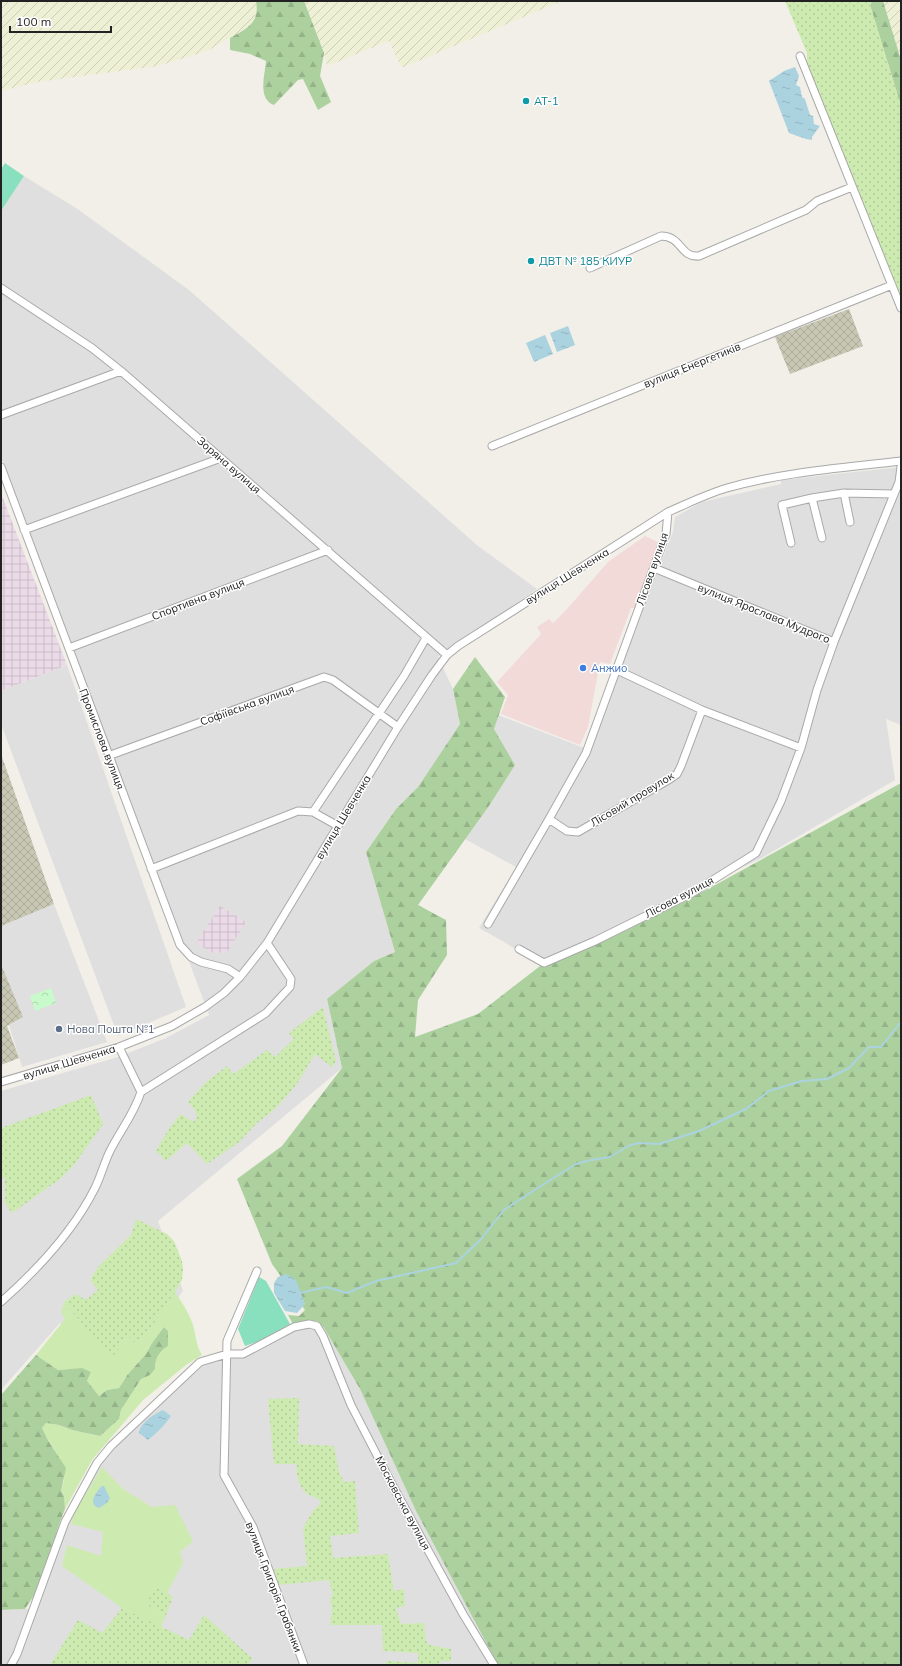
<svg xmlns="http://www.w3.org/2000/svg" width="902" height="1666" font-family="Mulish,sans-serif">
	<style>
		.residential { fill: #e0dfdf }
		.commercial { fill: #f2dad9 }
		.industrial { fill: url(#industrial-grid) }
		.construction { fill: url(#construction-cross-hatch) }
		.farmland { fill: url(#farmland-furrows) }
		.grass { fill: #cdebb0 }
		.forest { fill: url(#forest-firs) }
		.park { fill: url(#park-crowns) }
		.garden { fill: url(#garden-dots) }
		.pitch { fill: #88e0be }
		.water { fill: url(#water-ripples) }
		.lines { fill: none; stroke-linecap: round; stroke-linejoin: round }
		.stream { stroke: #aad3df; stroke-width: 2 }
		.minor-casing { stroke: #a9a9a9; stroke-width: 9 }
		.minor { stroke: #fff; stroke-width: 7 }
		.culture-dot { fill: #0f9aa8; stroke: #fff; stroke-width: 1.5 }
		.shop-dot { fill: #3f7fe0; stroke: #fff; stroke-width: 1.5 }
		.service-dot { fill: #5c6f8a; stroke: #fff; stroke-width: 1.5 }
		.labels { text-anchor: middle; stroke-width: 3; stroke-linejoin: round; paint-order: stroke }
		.culture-label { font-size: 11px; fill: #0d838f; stroke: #fff; text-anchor: start }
		.street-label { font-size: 11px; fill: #222; stroke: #fff }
		.shop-label { font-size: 11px; fill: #366cbe; stroke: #fff; text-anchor: start }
		.service-label { font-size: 11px; fill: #4e5e75; stroke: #fff; text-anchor: start }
	</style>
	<defs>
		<pattern id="industrial-grid" width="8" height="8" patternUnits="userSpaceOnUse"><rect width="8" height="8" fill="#ebdbe8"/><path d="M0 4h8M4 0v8" fill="none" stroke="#c9bcc7"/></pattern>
		<pattern id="construction-cross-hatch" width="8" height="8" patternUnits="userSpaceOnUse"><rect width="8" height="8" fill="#c7c7b4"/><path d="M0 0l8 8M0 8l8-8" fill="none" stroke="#abab9a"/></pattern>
		<pattern id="farmland-furrows" width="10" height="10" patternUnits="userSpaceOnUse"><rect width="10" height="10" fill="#eef0d5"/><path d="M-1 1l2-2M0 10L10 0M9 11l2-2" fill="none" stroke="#ccceb7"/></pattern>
		<pattern id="forest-firs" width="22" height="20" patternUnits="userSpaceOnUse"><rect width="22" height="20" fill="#add19e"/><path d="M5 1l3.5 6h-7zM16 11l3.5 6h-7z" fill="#95b388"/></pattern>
		<pattern id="park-crowns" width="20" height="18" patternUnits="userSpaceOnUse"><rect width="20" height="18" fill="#c8facc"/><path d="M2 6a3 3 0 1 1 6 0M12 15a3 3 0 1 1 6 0" fill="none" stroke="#acd6af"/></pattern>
		<pattern id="garden-dots" width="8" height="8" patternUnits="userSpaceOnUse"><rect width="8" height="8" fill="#cdebb0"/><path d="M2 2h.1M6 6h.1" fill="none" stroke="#b0c997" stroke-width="1.8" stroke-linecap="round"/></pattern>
		<pattern id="water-ripples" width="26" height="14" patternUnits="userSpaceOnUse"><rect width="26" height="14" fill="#aad3df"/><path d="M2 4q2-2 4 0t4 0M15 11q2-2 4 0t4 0" fill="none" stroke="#92b5bf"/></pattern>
	</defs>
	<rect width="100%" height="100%" fill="#f2efe9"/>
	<path class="residential" d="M24,176L79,210L189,290L478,546L537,589L438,657L453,689L460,724L418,787L396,809L366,852L395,952L374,961L327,999L342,1068L158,1221L183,1291L120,1376L60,1323L1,1390V1091L118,1057L166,1038L209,1015L1,457V211Z
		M901,467V725L886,719L895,780L758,860L690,891L547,969L504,942L479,928L516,867L465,839L489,806L515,765L494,729L498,715L587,749L673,532L675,517L702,502L781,484V480Z
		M67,665L186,1007L118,1036L1,724V691Z
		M54,904L107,1042L22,1067L9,1025L23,1017L1,964V926Z
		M294,1327L324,1328L360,1389L416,1511L498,1665H1V1610L33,1609L43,1582L58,1527L95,1466L127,1431L204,1365L243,1354Z"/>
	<path class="commercial" d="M645,536L660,543L636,608H631L610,664L600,662L588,727L580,745L501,714L508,695L497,682L541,634L537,627L549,619L553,623L567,609L608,562Z"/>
	<path class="industrial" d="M1,493L67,665L1,691Z
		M220,906L246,922L227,952L213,953L196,943Z"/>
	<path class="construction" d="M849,309L863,346L790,374L775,337Z
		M1,754L54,904L1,926Z
		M1,964L23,1017L7,1026L19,1058L1,1065Z"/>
	<path class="farmland" d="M1,1H256L257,3L255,19L248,28L207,51L158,66L37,82L1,91Z
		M304,1H562L404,67H401L389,41L327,66L324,53Z
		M883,1H901V60Z"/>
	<path class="grass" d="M175,1292C182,1302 189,1313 193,1325C196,1335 196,1346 202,1355L186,1365L143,1400L92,1460L65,1509L64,1496L61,1491C62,1487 64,1482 64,1479C65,1459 49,1445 42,1428L46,1423L59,1425L72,1430L100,1436L119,1419L121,1410L141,1379L150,1375L155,1369C155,1358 159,1352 168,1346V1331L164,1327L152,1343L146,1354L128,1374L119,1388L107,1390L99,1396L87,1381L91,1372L68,1369L58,1370L36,1355L65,1319L61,1312L64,1302L81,1322L113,1355L123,1343L131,1337L138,1346Z
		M102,1467L123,1489L152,1507L175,1505L193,1541L180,1552L183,1563L167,1593L157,1586L146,1604L166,1615L161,1627L122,1608L62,1566L67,1545L101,1556L103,1532L71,1524L75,1511Z"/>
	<path class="forest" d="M256,1H304L324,53L320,76L331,102L318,110L303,79L298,80L274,105C257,98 265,75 266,61L250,54L230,50V38C247,29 260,23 256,1Z
		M872,1H883L901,60V106L870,5Z
		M475,657L505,697L494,729L515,765L489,806L418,905L446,920L447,955L418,1000L415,1037L478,1014L544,963L686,901L901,783V1665H498L416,1511L360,1389L324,1328L317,1321H308L293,1324L288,1315L299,1316L305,1310L272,1264L237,1179L282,1146L342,1068L327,999L374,961L395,952L366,852L396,809L418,787L460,724L453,689Z
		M164,1327L168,1331V1346C159,1352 155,1358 155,1369L150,1375L141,1379L121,1410L119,1419L100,1436L72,1430L59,1425L46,1423L42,1428L49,1442L66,1468L61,1491L64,1496L65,1509L58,1527L43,1582L25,1609L1,1610V1395L36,1355L58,1370L82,1368L91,1372L87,1381L99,1396L107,1390L119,1388L128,1374L146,1354L152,1343Z"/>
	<path class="park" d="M51,988L56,1003L35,1011L30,996Z"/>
	<path class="garden" d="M785,1H872L870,5L901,106V308L807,73V53Z
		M323,1007L336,1061L332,1067L315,1054L297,1084L275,1109L257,1123L238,1143L207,1164L187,1143L166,1161L156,1151L170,1127L181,1114L193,1122L197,1117L195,1110L188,1102L205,1083L227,1066L233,1074L235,1073L267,1050L275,1057L294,1039L289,1033Z
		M91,1095L103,1124L74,1165L60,1179L12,1213L5,1203V1178L1,1177V1128Z
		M136,1219L167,1234L174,1241L182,1261L183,1269L182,1280L175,1292L138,1346L130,1337L123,1343L113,1356L99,1343L64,1302L75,1294L84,1299H87L98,1290L90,1280L98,1267L131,1235Z
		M299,1398L298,1444L334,1446L339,1472L344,1482L355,1481L359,1533L330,1536L333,1558L388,1554L394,1591L404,1589L405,1606L396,1608L401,1624L424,1623L426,1641L429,1645L451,1649V1661H440L439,1665H386V1661L418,1663V1653L383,1651L382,1625H330L332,1609L330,1597L333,1596L329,1580L278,1585L274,1569L307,1566L303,1528L313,1511L321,1503C318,1496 309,1497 305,1492C297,1484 297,1473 296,1464H274L268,1399Z
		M157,1585L173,1597L166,1615L146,1604Z
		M122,1608L189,1640L204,1615L253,1659L247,1665H50L78,1620L102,1633Z"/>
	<path class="pitch" d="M5,163L24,176L1,211V169Z
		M259,1277L266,1281L290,1324L269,1338L245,1346L238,1329Z"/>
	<path class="water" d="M795,67L799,76L796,85L800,87L802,97L805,99L810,115L813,116L814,124L820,126L812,137V140L806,139L789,133L769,81L784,71Z
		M568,326L575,345L557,352L550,333Z
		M545,335L553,354L534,362L526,343Z
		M286,1274L296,1280L305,1304L297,1313L285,1311L274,1293V1283L278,1277Z
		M163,1410L171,1416C165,1425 157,1433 148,1440L139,1433C140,1423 154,1414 163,1410Z
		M102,1486H104L110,1498L107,1503L99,1508C87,1504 96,1492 102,1486Z"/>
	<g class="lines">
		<path class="stream" d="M300,1293L326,1287L347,1293L376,1281L456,1263L481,1239L504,1210L536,1189L576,1164L591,1160L610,1157L630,1145L639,1143L659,1144L699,1131L746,1109L769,1091L802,1081L827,1079L849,1068L869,1047H881L901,1022"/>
		<defs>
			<path id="minor" d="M800,56L901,308
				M590,268L661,236C682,236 680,258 699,256L806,210L817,201L852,187
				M1,288L92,348L121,371L447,655
				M1,415L121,371
				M492,446L892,285
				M1,467L180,945L191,957L201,962L228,969L240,977
				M844,493L850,522
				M812,498L822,538
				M24,530L221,458
				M791,543L782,505L812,498L844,493L894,494
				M654,568L834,642
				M69,648L328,550
				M615,669L702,710L801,748
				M108,756L324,677L333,680L398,727
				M313,812L404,676L426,638
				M549,819L567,831L578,832L670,779L677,774L681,766L702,710
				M151,869L298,811L313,812L338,826
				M488,924L549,819L586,753L666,534L668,512
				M519,949L544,963L595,941L692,893L756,853L781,801L801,748L817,690L834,642L899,482L901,467
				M119,1047L141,1092
				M1,1082L119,1047L172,1026L205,1007L224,993L240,977L267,943L398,727L432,675L447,655L458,646L668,512C687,504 706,494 727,488C783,472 843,468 901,461
				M257,1271L227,1341L224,1475L253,1527L304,1665
				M1,1302C37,1270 73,1232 95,1188C101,1176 104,1163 110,1151C120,1131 134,1114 141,1092L266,1013L290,987L291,979L267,943
				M11,1665L17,1654L65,1522L97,1463L111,1446L200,1362L227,1354H243L294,1327L309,1324L317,1326L323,1336L351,1405L395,1490L463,1614L494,1665"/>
		</defs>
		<use href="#minor" class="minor-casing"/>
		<use href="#minor" class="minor"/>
	</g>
	<g class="culture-dot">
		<circle cx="526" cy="101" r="4"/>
		<circle cx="531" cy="261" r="4"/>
	</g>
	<circle class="shop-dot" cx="583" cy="668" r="4"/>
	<circle class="service-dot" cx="59" cy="1029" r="4"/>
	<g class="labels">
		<g class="culture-label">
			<text x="534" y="105">АТ-1</text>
			<text x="539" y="265">ДВТ № 185 КИУР</text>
		</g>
		<g class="street-label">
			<text transform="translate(692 365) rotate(-22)" y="4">вулиця Енергетиків</text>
			<text transform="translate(229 465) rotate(41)" y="4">Зоряна вулиця</text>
			<text transform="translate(652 569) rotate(-71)" y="4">Лісова вулиця</text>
			<text transform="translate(567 576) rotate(-32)" y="4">вулиця Шевченка</text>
			<text transform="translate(198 599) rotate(-21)" y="4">Спортивна вулиця</text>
			<text transform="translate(764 613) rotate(22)" y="4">вулиця Ярослава Мудрого</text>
			<text transform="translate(247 705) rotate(-20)" y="4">Софіївська вулиця</text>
			<text transform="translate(102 739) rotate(69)" y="4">Промислова вулиця</text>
			<text transform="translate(632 799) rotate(-31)" y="4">Лісовий провулок</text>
			<text transform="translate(343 817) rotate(-59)" y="4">вулиця Шевченка</text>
			<text transform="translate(679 897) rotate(-28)" y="4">Лісова вулиця</text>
			<text transform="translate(69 1062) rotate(-17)" y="4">вулиця Шевченка</text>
			<text transform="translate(403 1503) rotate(62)" y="4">Московська вулиця</text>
			<text transform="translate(274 1587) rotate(69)" y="4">вулиця Григорія Грабянки</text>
		</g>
		<g class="shop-label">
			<text x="591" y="672">Анжио</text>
		</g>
		<g class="service-label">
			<text x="67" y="1033">Нова Пошта №1</text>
		</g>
	</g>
	<rect width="902" height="1666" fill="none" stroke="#222222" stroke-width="4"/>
	<path d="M10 26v6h101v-6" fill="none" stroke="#222222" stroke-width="2"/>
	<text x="16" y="26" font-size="12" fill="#222222" stroke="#ffffff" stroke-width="3" paint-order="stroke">100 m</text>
</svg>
